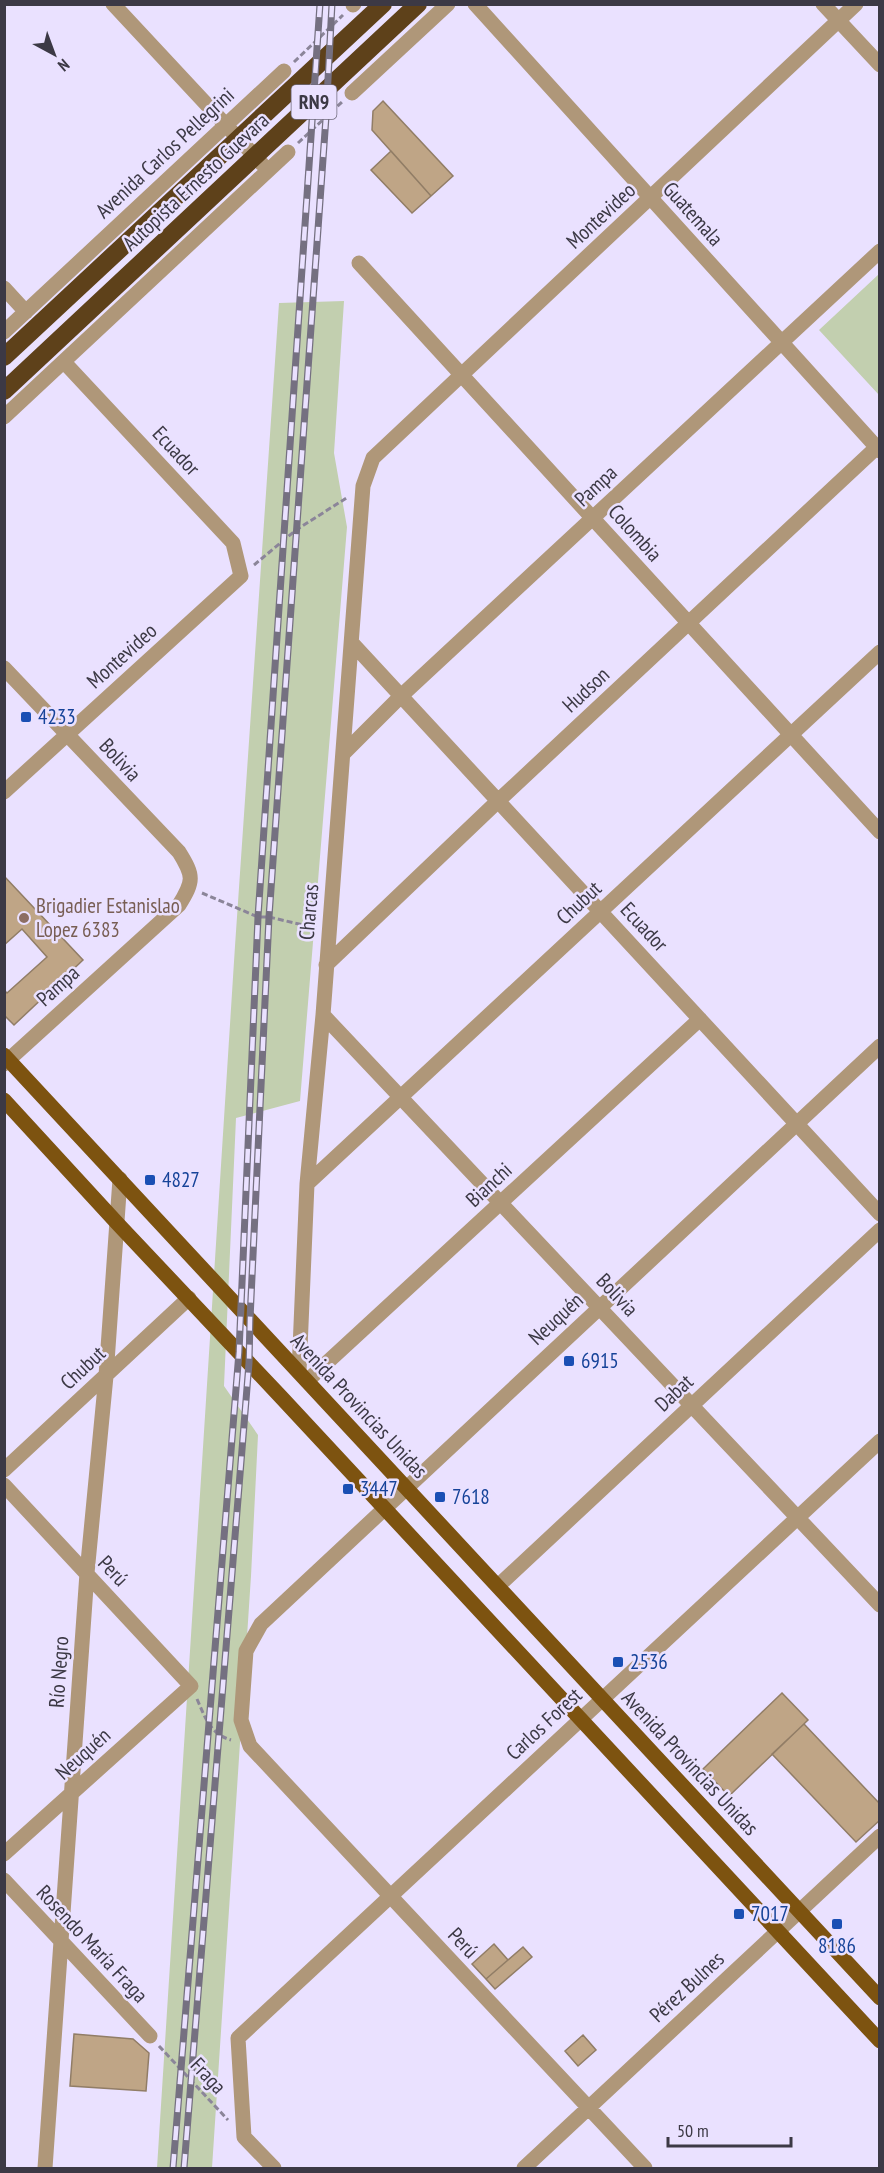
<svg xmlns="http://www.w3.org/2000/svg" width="884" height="2173" font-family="'PT Sans Narrow',sans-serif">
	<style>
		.green { fill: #c2cfaf }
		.building { fill: #bfa586; stroke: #917d66; stroke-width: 1.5 }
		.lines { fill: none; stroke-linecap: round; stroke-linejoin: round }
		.path { stroke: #8b8599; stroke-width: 3; stroke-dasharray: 6 3; stroke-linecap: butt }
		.minor { stroke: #af9779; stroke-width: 15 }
		.major { stroke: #7d5310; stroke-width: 15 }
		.highway { stroke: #5e411a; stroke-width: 18 }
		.rail-casing { stroke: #757081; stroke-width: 7 }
		.rail { stroke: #eae1ff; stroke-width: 4.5; stroke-dasharray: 14; stroke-linecap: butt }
		.transit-dot { fill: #1a4fb4; stroke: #eae1ff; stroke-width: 2 }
		.education-dot { fill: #8d6e63; stroke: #eae1ff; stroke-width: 2 }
		.labels { text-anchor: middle; stroke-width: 5; stroke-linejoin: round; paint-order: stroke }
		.shield { fill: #eae1ff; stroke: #706b7d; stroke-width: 1.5 }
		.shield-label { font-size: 20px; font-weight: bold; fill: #3c3945 }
		.street-label { font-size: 21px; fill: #3c3945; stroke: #eae1ff }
		.transit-label { font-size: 21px; fill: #164399; stroke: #eae1ff; text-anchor: start }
		.education-label { font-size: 21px; fill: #785e54; stroke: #eae1ff; text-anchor: start }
	</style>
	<rect width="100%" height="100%" fill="#eae1ff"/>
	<path class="green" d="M879,274V395L819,330Z
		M344,301L334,453L347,527L300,1101L236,1118L224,1386L258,1435L251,1576L212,2168H157L235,946L279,303Z"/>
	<path class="building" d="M383,101L453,176L431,196L372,130L373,111Z
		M391,151L431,196L412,213L371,170Z
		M4,876L83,960L14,1025L4,1015V990L7,993L47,957L22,929L4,945Z
		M782,1693L808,1720L729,1796L703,1769Z
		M804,1724L880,1804V1820L856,1842L772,1754Z
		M494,1944L508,1960L486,1979L472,1964Z
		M523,1947L532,1957L495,1989L486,1979Z
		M74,2034L133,2039L149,2053L146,2091L70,2086Z
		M583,2035L596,2050L578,2066L565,2051Z"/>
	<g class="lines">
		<path class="path" d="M294,62L343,15
			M298,143L342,102
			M254,565L296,530L348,497
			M202,893L258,917H269L316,928
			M197,1699C205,1717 210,1734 231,1740
			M159,2046L228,2120"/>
		<path class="minor" d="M113,4L262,164
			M475,4L880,451
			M823,4L880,65
			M353,5L354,4
			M352,93L448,4
			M359,263L880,832
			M4,288L26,312
			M4,332L284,71
			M4,417L288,152
			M352,643L880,1214
			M4,668L179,852C194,876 194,881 179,905L4,1064
			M343,754L401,696L880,251
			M4,792L241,576L233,543L64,362
			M326,965L498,801L876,448
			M323,1015L880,1605
			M307,1184L880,652
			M299,1372L307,1184L323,1015L363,486L373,458L856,4
			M307,1381L700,1019
			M4,1470L189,1298
			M4,1485L191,1686L4,1854
			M498,1586L880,1230
			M4,1880L150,2036
			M45,2168L87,1573L106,1376L120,1179
			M274,2168L244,2137L238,2038L880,1441
			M524,2168L880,1836
			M645,2168L250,1746L241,1720L246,1651L261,1624L880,1046"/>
		<path class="major" d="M4,1055L880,1998
			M4,1100L117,1223L281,1397L880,2041"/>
		<path class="highway" d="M4,357L383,4
			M4,391L418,4"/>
		<defs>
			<path id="rail" d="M173,2168L239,1352L258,917L320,4
				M184,2168L249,1363L250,1319L269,917L326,117L332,4"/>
		</defs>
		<use href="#rail" class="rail-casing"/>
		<use href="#rail" class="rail"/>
	</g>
	<g class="transit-dot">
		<rect x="20" y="711" width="12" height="12" rx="3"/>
		<rect x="144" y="1174" width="12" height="12" rx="3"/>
		<rect x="563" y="1355" width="12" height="12" rx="3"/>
		<rect x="342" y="1483" width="12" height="12" rx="3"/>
		<rect x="434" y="1491" width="12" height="12" rx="3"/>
		<rect x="612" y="1656" width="12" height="12" rx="3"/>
		<rect x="733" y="1908" width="12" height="12" rx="3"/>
		<rect x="831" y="1918" width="12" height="12" rx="3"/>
	</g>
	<circle class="education-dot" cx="24" cy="918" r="6"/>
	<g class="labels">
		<rect class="shield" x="291.5" y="85" width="45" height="34" rx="4.5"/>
		<g class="shield-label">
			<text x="314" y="109">RN9</text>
		</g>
		<g class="street-label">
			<text transform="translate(165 153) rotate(-43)" y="7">Avenida Carlos Pellegrini</text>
			<text transform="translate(196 182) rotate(-43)" y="7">Autopista Ernesto Guevara</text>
			<text transform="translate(693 214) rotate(48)" y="7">Guatemala</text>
			<text transform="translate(601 216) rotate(-43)" y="7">Montevideo</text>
			<text transform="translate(176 451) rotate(47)" y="7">Ecuador</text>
			<text transform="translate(596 486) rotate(-43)" y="7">Pampa</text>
			<text transform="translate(635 533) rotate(48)" y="7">Colombia</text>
			<text transform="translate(122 656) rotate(-42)" y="7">Montevideo</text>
			<text transform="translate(586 690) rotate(-43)" y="7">Hudson</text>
			<text transform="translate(120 760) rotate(47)" y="7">Bolivia</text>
			<text transform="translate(579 903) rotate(-43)" y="7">Chubut</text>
			<text transform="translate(309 912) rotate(-85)" y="7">Charcas</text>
			<text transform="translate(644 927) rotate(47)" y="7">Ecuador</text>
			<text transform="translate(58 986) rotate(-42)" y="7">Pampa</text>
			<text transform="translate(489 1185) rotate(-43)" y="7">Bianchi</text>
			<text transform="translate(617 1295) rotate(47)" y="7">Bolivia</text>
			<text transform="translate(556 1319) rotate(-43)" y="7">Neuquén</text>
			<text transform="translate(83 1368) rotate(-43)" y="7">Chubut</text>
			<text transform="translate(674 1393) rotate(-43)" y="7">Dabat</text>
			<text transform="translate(359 1406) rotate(47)" y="7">Avenida Provincias Unidas</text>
			<text transform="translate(113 1571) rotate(47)" y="7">Perú</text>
			<text transform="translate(59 1672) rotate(-86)" y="7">Río Negro</text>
			<text transform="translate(544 1724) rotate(-43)" y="7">Carlos Forest</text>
			<text transform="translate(83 1754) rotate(-42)" y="7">Neuquén</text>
			<text transform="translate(690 1763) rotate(47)" y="7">Avenida Provincias Unidas</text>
			<text transform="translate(463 1943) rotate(47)" y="7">Perú</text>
			<text transform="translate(92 1944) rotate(47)" y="7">Rosendo María Fraga</text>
			<text transform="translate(687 1987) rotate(-43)" y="7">Pérez Bulnes</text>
			<text transform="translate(208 2076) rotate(47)" y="7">Fraga</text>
		</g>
		<g class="transit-label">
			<text x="38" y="724">4233</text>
			<text x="162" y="1187">4827</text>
			<text x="581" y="1368">6915</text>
			<text x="360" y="1496">3447</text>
			<text x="452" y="1504">7618</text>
			<text x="630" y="1669">2536</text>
			<text x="751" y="1921">7017</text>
			<text x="837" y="1953" text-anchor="middle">8186</text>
		</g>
		<g class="education-label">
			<text x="36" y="913">Brigadier Estanislao<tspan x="36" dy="24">Lopez 6383</tspan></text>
		</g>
	</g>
	<rect width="884" height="2173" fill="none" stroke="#3c3945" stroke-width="12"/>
	<g transform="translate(54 54) rotate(139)" stroke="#eae1ff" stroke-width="4.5" paint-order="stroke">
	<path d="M0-4.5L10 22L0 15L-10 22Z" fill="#3c3945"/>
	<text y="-9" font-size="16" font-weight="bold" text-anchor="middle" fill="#3c3945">N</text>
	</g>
	<path d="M668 2137v9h123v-9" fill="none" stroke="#3c3945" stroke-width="3"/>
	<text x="677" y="2137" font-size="18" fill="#3c3945" stroke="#eae1ff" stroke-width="4.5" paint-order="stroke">50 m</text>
</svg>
